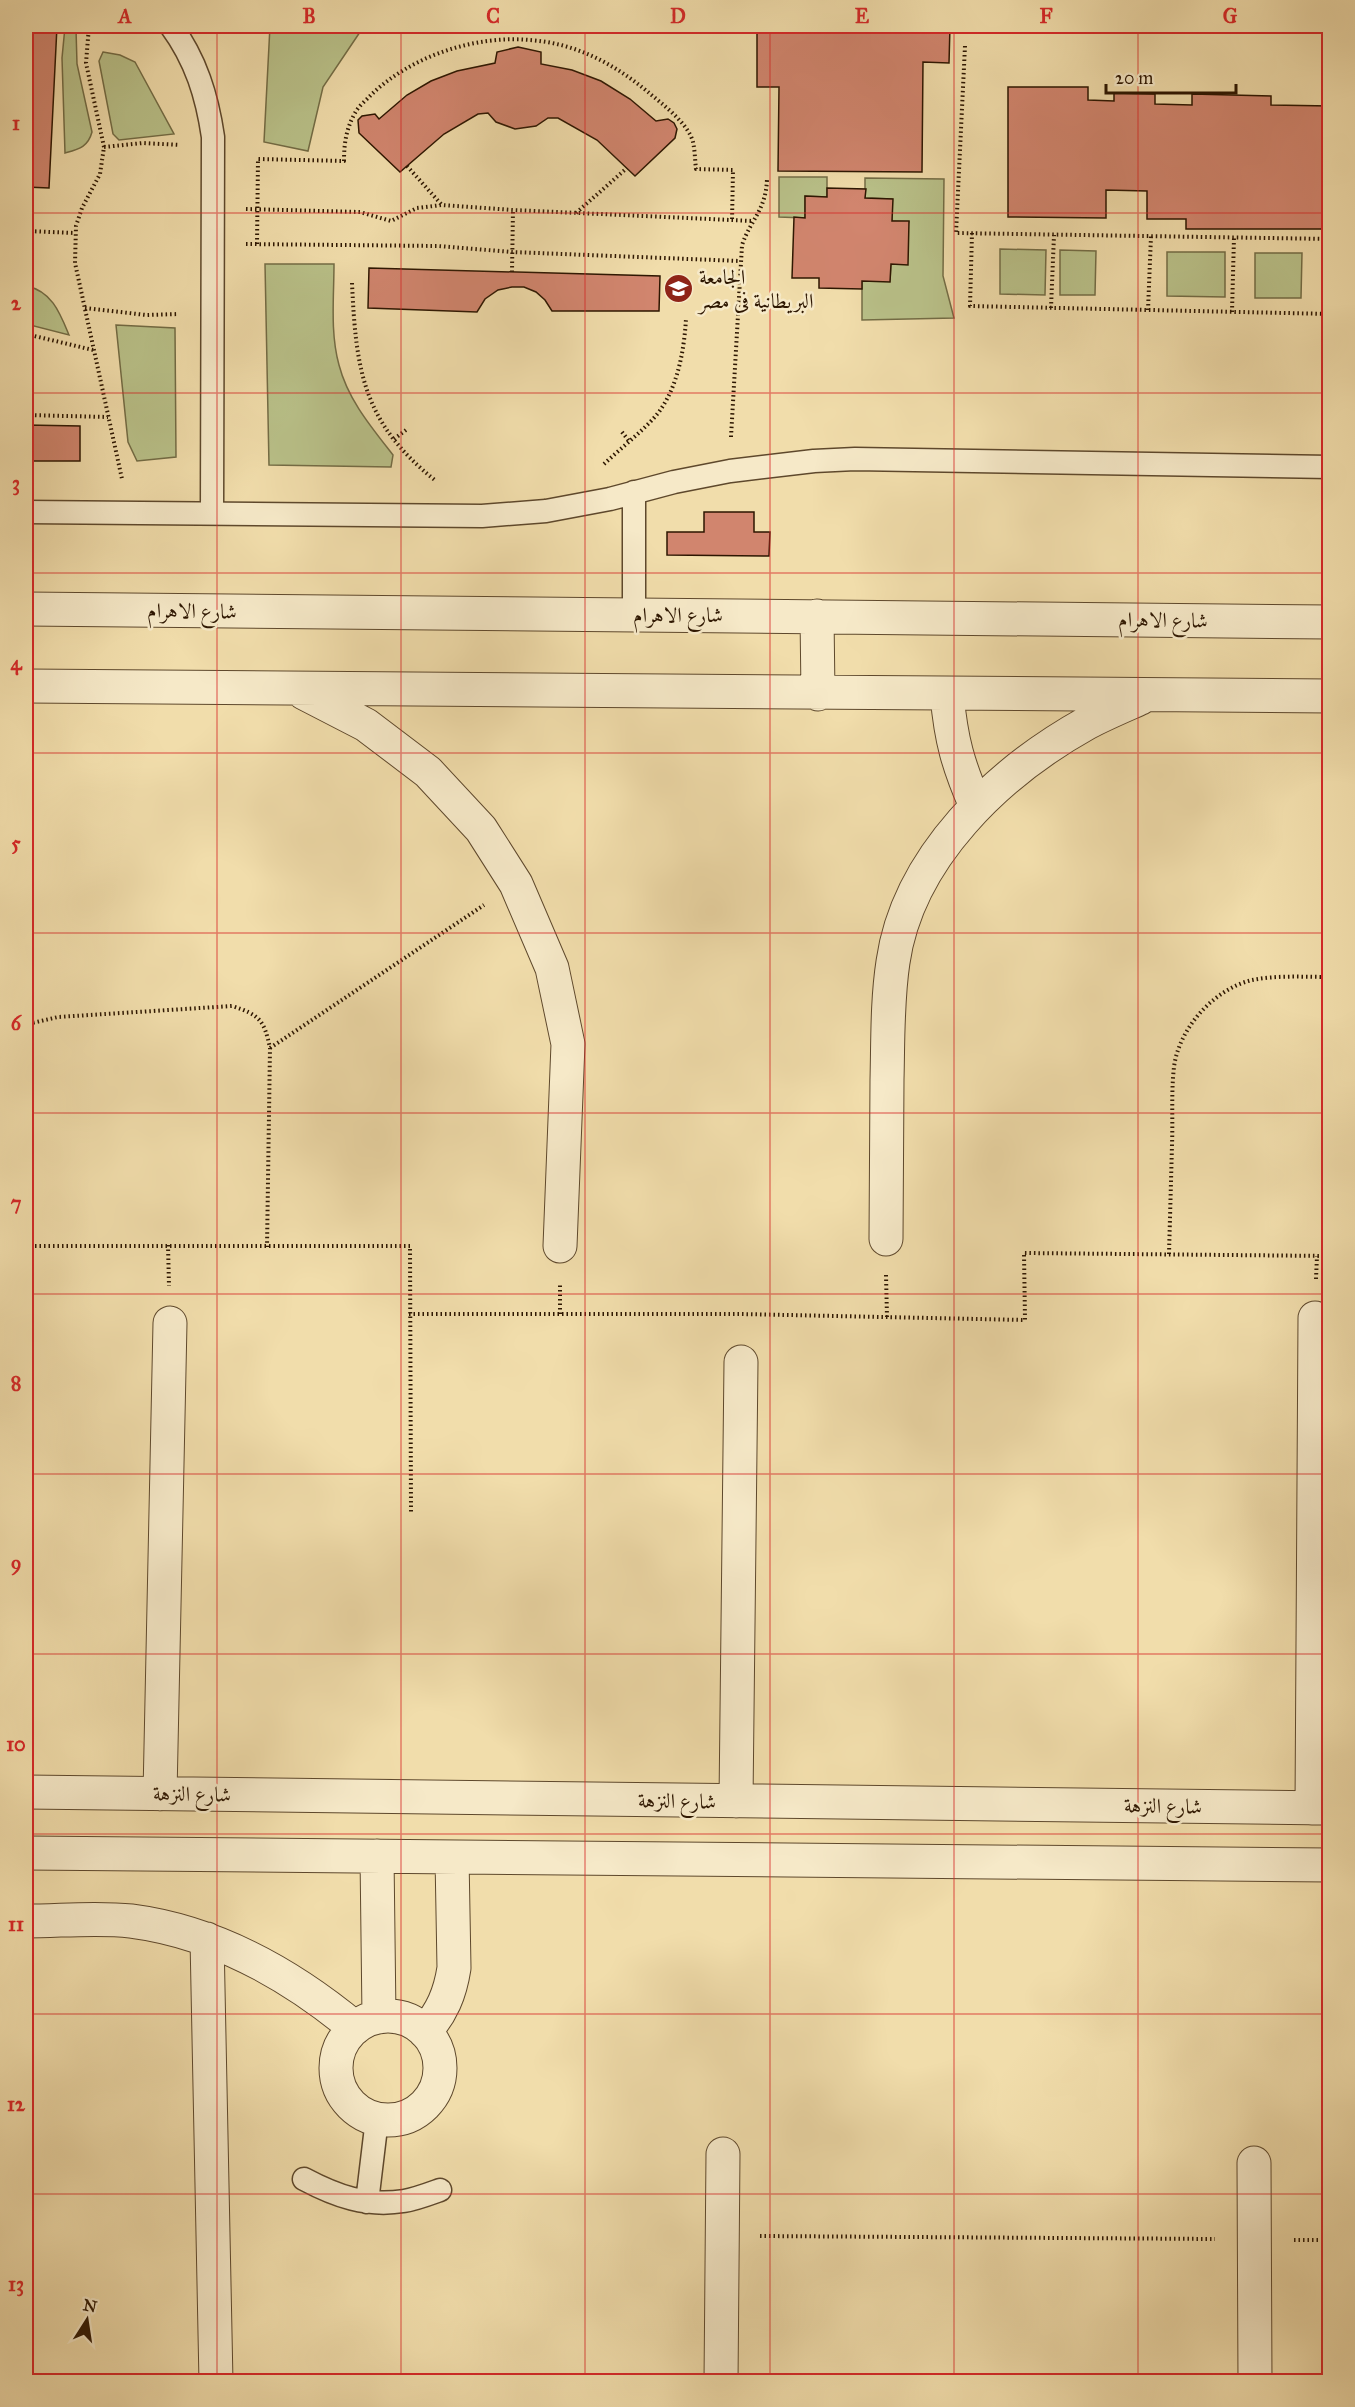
<svg xmlns="http://www.w3.org/2000/svg" width="1355" height="2407" font-family="'IM FELL Great Primer',Amiri,serif">
	<style>
		.green { fill: #b9c189; stroke: #736c45; stroke-width: 1.5 }
		.building { fill: #d1856e; stroke: #2d1601; stroke-width: 1.5 }
		.lines { fill: none; stroke-linecap: round; stroke-linejoin: round }
		.lane-casing { stroke: #5e482c; stroke-width: 25 }
		.street-casing { stroke: #5e482c; stroke-width: 35 }
		.path { stroke: #2d1601; stroke-width: 4; stroke-dasharray: 1.5 3; stroke-linecap: butt }
		.lane { stroke: #f6e9c8; stroke-width: 22 }
		.street { stroke: #f6e9c8; stroke-width: 33 }
		.grid { fill: none; stroke: #d62828; stroke-width: 1.5; stroke-opacity: 0.55 }
		.labels { text-anchor: middle; stroke-width: 5; stroke-linejoin: round; paint-order: stroke }
		.poi-label { font-size: 21px; fill: #2d1601; stroke: #f6e9c8; text-anchor: start }
		.street-label { font-size: 21px; fill: #2d1601; stroke: #f6e9c8 }
		.neatline { fill: none; stroke: #d62828; stroke-width: 2 }
		.grid-label { font-size: 20px; text-anchor: middle; font-weight: bold; fill: #d62828 }
	</style>
	<rect width="100%" height="100%" fill="#f1ddab"/>
	<filter id="stains"><feTurbulence type="fractalNoise" baseFrequency=".00333" numOctaves="4"/><feColorMatrix values="0 0 0 0 .2 0 0 0 0 .09 0 0 0 0 .02 0 0 0 .5 -.17"/></filter>
	<radialGradient id="worn" r=".72"><stop offset=".6" stop-color="#630" stop-opacity="0"/><stop offset="1" stop-color="#630" stop-opacity=".3"/></radialGradient>
	<path class="green" d="M270,26H345L360,32L323,87L308,151L264,142Z
		M65,27L76,29L77,64L92,132C88,147 79,149 65,153L62,58Z
		M103,52L120,55L135,62L174,134L119,140L113,134L99,61Z
		M779,177H827V197L805,196V218L779,217Z
		M865,178L944,179L943,276L954,318L862,320V281H890L891,264L909,222L892,221V199L865,198Z
		M1000,249L1046,250L1045,295L1000,294Z
		M1060,250L1096,251L1095,295H1060Z
		M1167,252H1225V297L1167,296Z
		M1255,253H1302L1301,298H1255Z
		M265,264H334C334,297 330,333 339,365C348,400 372,428 393,455L391,467L269,465Z
		M26,286C52,291 60,313 69,335L26,324Z
		M116,325L175,328L176,457L137,461L128,442Z"/>
	<path class="building" d="M26,26H57L49,188L26,187Z
		M757,26H950L949,63L923,62L922,172L778,171L779,87H757Z
		M518,47L541,52V64L572,70L601,81L630,99L656,121L668,119L674,123L677,129L675,138L635,176L597,140L558,118H548L536,126L515,129L496,122L488,113L478,114L444,134L400,172L359,133L358,120L362,116L375,114L379,119L407,95L431,81L457,71L495,63L497,52Z
		M1008,87H1088V100L1114,101V93L1155,94V104L1192,105V94L1271,96V105L1330,106V229H1186V219H1147V191L1106,190V218L1008,217Z
		M827,188L866,189L865,198L893,199L892,221H909L908,265L891,264L890,282L862,281V289L819,288V278H792L794,217L805,218V196L827,197Z
		M369,268L660,276L659,311H552L545,300L536,292L524,287H512L498,290L485,299L477,312L368,308Z
		M26,425L80,426V461H26Z
		M704,512H754V532H770L769,556L667,555V532H704Z"/>
	<g class="lines">
		<defs>
			<path id="lane" d="M171,26C196,60 207,96 213,137L212,513
				M26,512L482,516L546,511L610,499L674,482L730,471L814,461L855,459L1330,467
				M634,615V492
				M304,2179C336,2196 366,2207 404,2201C416,2199 429,2194 440,2190
				M367,2202L377,2119"/>
			<path id="street" d="M26,609L1330,622
				M817,616L818,694
				M26,686L1330,696
				M304,693L366,725L428,772L481,829L516,884L552,968L568,1044L560,1246
				M947,695C951,740 958,765 976,806
				M886,1239C886,1186 887,1133 887,1080C888,1041 887,1001 893,962C908,857 999,772 1087,723C1104,714 1123,706 1141,698
				M26,1792L1330,1808
				M160,1794L170,1323
				M736,1801L741,1362
				M1312,1808L1315,1318
				M26,1853L1330,1865
				M377,1856L379,2017
				M26,1921C60,1921 97,1917 131,1921C216,1932 290,1974 355,2028
				M207,1939L216,2382
				M336 2068a52 52 0 1 1 104 0a52 52 0 1 1-104 0Z
				M425,2032C442,2012 450,1994 454,1968L452,1857
				M1254,2163L1255,2382
				M721,2382L723,2154"/>
		</defs>
		<use href="#lane" class="lane-casing"/>
		<use href="#street" class="street-casing"/>
		<path class="path" d="M89,26L86,63L104,147L100,174L82,208L76,226L75,263L122,479
			M965,46L956,233L1330,239
			M104,147L143,143L180,145
			M407,166L441,204
			M246,209L360,212L391,221L417,208L442,205L513,210L753,221
			M576,213L627,168
			M26,231L75,233
			M972,233L970,306L1330,314
			M246,244L438,246L512,252L740,261
			M257,244L258,159L344,161C344,144 346,129 355,113C358,107 365,101 370,96C409,57 474,35 529,40C575,43 613,63 648,92C662,104 688,123 693,142C695,151 695,161 696,169L733,170L732,221
			M512,272L513,210
			M352,283C356,371 363,423 436,481
			M85,308L146,315L179,314
			M1051,308L1054,235
			M1148,310L1151,236
			M1232,312L1234,237
			M26,334L93,350
			M26,415L108,417
			M622,432L629,441
			M731,437L742,245C751,219 766,210 767,179
			M394,439L406,430
			M604,464C620,449 638,435 653,419C677,393 684,352 686,319
			M26,1028L32,1023L58,1017L232,1006C260,1015 264,1020 270,1048L267,1247
			M270,1048L484,905
			M168,1245L169,1286
			M26,1246H410L411,1512
			M1169,1254C1170,1218 1171,1181 1172,1145C1173,1119 1171,1093 1174,1067C1179,1028 1214,989 1252,980C1277,975 1304,977 1330,977
			M886,1275L887,1317
			M1316,1279L1317,1256
			M409,1314H740L1025,1320L1024,1253L1330,1256
			M560,1314V1285
			M760,2236L1215,2239
			M1294,2240H1330"/>
		<use href="#lane" class="lane"/>
		<use href="#street" class="street"/>
	</g>
	<path class="grid" d="M217,26V2382M401,26V2382M585,26V2382M770,26V2382M954,26V2382M1138,26V2382M26,213H1330M26,393H1330M26,573H1330M26,753H1330M26,933H1330M26,1113H1330M26,1294H1330M26,1474H1330M26,1654H1330M26,1834H1330M26,2014H1330M26,2194H1330"/>
	<defs>
		<symbol id="university-disc" viewBox="-11 -11 22 22"><circle r="9.5" fill="#8f2418" stroke="#f6e9c8"/><path d="M0-5L7-2L0 1L-7-2ZM-4 1L0 2.5L4 1V4Q0 6-4 4Z" fill="#fff"/></symbol>
	</defs>
	<g fill-rule="evenodd">
		<use href="#university-disc" x="662" y="272" width="33" height="33"/>
	</g>
	<g class="labels">
		<g class="poi-label">
			<text x="699" y="284">الجامعة<tspan x="699" dy="24">البريطانية فى مصر</tspan></text>
		</g>
		<g class="street-label">
			<text transform="translate(192 611) rotate(1)" y="7">شارع الاهرام</text>
			<text x="678" y="622">شارع الاهرام</text>
			<text transform="translate(1163 620) rotate(1)" y="7">شارع الاهرام</text>
			<text transform="translate(192 1794) rotate(1)" y="7">شارع النزهة</text>
			<text transform="translate(677 1801) rotate(1)" y="7">شارع النزهة</text>
			<text transform="translate(1163 1806) rotate(1)" y="7">شارع النزهة</text>
		</g>
	</g>
	<rect width="1355" height="2407" fill="none" stroke="#f1ddab" stroke-width="66"/>
	<g transform="translate(87 2320) rotate(12)" stroke="#f6e9c8" stroke-width="4.5" paint-order="stroke">
	<path d="M0-4.5L10 22L0 15L-10 22Z" fill="#2d1601"/>
	<text y="-9" font-size="16" font-weight="bold" text-anchor="middle" fill="#2d1601">N</text>
	</g>
	<path d="M1106 84v9h130v-9" fill="none" stroke="#2d1601" stroke-width="3"/>
	<text x="1115" y="84" font-size="18" fill="#2d1601" stroke="#f6e9c8" stroke-width="4.5" paint-order="stroke">20 m</text>
	<rect x="33" y="33" width="1289" height="2341" class="neatline"/>
	<g class="grid-label">
		<text x="125" y="23">A</text>
		<text x="309" y="23">B</text>
		<text x="493" y="23">C</text>
		<text x="678" y="23">D</text>
		<text x="862" y="23">E</text>
		<text x="1046" y="23">F</text>
		<text x="1230" y="23">G</text>
		<text x="16" y="130">1</text>
		<text x="16" y="310">2</text>
		<text x="16" y="490">3</text>
		<text x="16" y="670">4</text>
		<text x="16" y="850">5</text>
		<text x="16" y="1030">6</text>
		<text x="16" y="1210">7</text>
		<text x="16" y="1390">8</text>
		<text x="16" y="1570">9</text>
		<text x="16" y="1751">10</text>
		<text x="16" y="1931">11</text>
		<text x="16" y="2111">12</text>
		<text x="16" y="2291">13</text>
	</g>
	<rect width="100%" height="100%" filter="url(#stains)"/>
	<rect width="100%" height="100%" fill="url(#worn)"/>
</svg>
